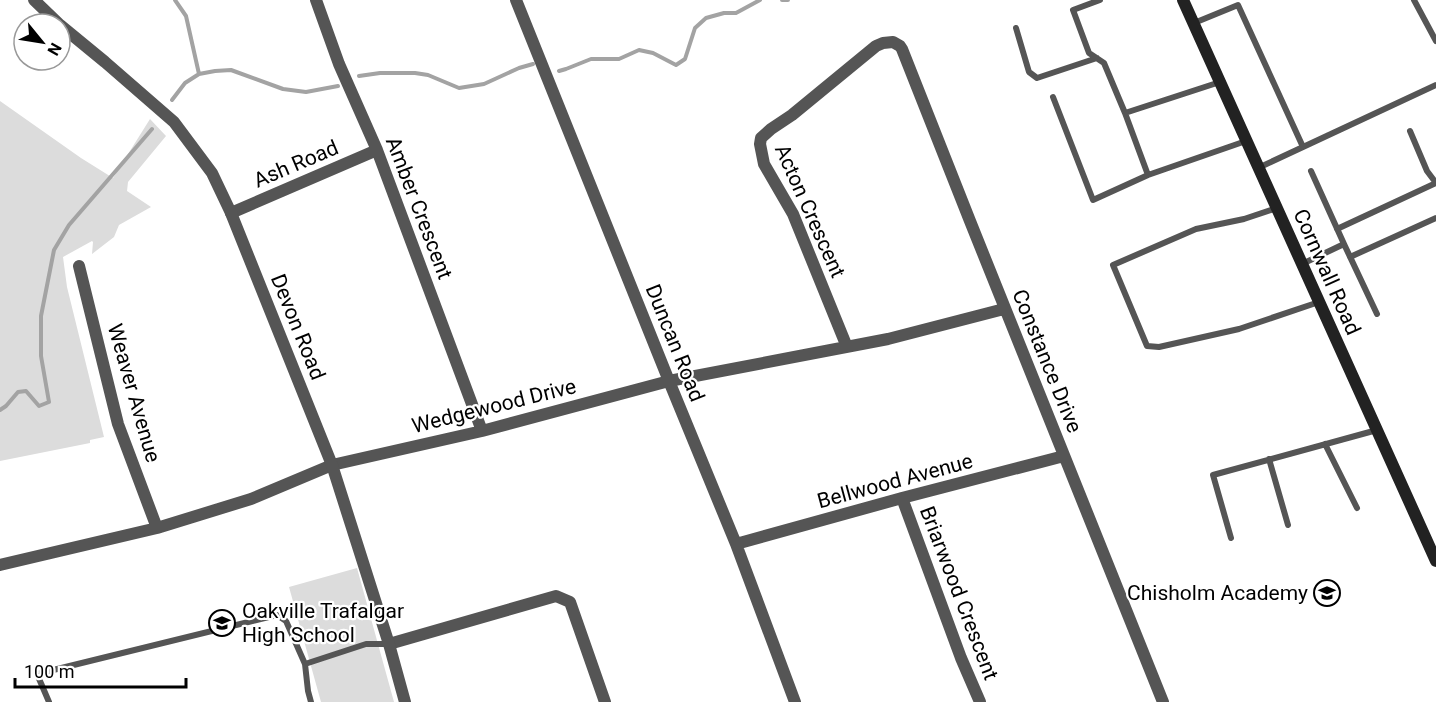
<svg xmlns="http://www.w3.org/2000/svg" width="1436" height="702" font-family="Roboto,sans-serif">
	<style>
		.green { fill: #dcdcdc }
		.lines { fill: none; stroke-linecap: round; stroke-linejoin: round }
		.stream { stroke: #a3a3a3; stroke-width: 4 }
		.service { stroke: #555; stroke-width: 6 }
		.minor { stroke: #555; stroke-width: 12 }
		.tertiary { stroke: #555; stroke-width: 12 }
		.secondary { stroke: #222; stroke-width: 12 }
		.labels { text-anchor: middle; stroke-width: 4.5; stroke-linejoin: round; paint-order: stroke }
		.street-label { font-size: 21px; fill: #000; stroke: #fff }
		.poi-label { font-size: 21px; fill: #000; stroke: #fff; text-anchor: end }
	</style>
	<rect width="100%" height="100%" fill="#fff"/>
	<path class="green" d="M0,101L81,158L113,178L150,119L166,136L128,182L127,191L151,207L119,225L114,237L92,254L93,242L92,241L63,257L67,287L104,437L90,440V443L0,461Z
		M357,568L394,702H321L289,587Z"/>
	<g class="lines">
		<path class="stream" d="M175,0L186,16L199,74
			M782,0H788
			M559,71L566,69L591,59H619L639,50L653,53L676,65L685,59L695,28L706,18L724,13H736L760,0
			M359,76L380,73H415L428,75L459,88L484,84L519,68L533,64
			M172,100L185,83L199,74L215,71L231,70L283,89L306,92L338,86
			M0,410L6,406L18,392L26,391L39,406L49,402L41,356V316L54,250L69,225L152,129"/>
		<path class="service" d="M1100,0L1073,10L1089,53L1104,63L1125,113
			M1414,0L1436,41
			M1194,23L1238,5L1303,147L1258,168
			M1016,28L1029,72L1037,78L1097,58
			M1220,82L1125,113L1148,175L1246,141
			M1053,97L1093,200L1148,175
			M1410,131L1427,171L1436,183
			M1303,147L1436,85
			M1311,171L1344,244
			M1277,208L1244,219L1196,229L1113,265L1147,346L1159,347L1239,329L1319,302
			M1337,229L1436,183
			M1350,257L1436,218
			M1302,264L1344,244L1377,314
			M1325,444L1357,508
			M1269,459L1288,525
			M1231,538L1213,475L1377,430
			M305,664L366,644H389
			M49,702L37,674L277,615L286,621L305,664L308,691L311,702"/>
		<path class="minor" d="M316,0L339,64L377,150L482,431
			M516,0L669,381L736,544L795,702
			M231,213L377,150
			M79,266L118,424L157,528
			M847,347L793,214L764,164L760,144L761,138L771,129L792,115L876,46L883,43L893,42L900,46L902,49L970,221L1163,702
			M902,498L961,658L980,702
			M736,544L902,498L1064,456
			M0,565L157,528L251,499L332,465L482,431L669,381L888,339L1004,309
			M389,644L556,596L570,602L605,702"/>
		<path class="tertiary" d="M34,0L59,24
			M60,25L105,62L174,122L212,173L231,213L332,465L389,644L405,702"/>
		<path class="secondary" d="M1183,0L1436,561"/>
	</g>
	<defs>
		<symbol id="school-ring" viewBox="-11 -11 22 22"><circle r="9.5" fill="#fff" stroke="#000" stroke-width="1.5"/><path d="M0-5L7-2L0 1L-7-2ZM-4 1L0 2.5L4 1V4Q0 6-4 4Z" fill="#000"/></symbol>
	</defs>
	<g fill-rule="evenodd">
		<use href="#school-ring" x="1312" y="578" width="30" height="30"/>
		<use href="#school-ring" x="207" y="608" width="30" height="30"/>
	</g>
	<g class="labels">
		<g class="street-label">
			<text transform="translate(296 164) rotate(-23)" y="7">Ash Road</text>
			<text transform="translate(419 208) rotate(69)" y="7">Amber Crescent</text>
			<text transform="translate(810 211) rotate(66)" y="7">Acton Crescent</text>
			<text transform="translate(1327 272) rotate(66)" y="7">Cornwall Road</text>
			<text transform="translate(298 327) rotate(68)" y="7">Devon Road</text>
			<text transform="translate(675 343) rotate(68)" y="7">Duncan Road</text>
			<text transform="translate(1047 361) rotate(68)" y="7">Constance Drive</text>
			<text transform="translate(134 393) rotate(74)" y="7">Weaver Avenue</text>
			<text transform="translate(494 406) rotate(-14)" y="7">Wedgewood Drive</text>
			<text transform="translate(895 481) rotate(-15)" y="7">Bellwood Avenue</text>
			<text transform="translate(959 593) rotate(69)" y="7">Briarwood Crescent</text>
		</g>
		<g class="poi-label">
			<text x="1308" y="600">Chisholm Academy</text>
			<text x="242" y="618" text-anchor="start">Oakville Trafalgar<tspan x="242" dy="24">High School</tspan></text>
		</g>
	</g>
	<g transform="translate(42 42) rotate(120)"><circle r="28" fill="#ffffff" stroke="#999999" stroke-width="1.5"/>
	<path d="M0-4.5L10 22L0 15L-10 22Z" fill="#000000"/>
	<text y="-9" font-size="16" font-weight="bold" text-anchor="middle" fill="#000000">N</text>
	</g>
	<path d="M15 678v9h171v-9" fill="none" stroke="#000000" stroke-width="3"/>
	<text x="24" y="678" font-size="18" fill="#000000" stroke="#ffffff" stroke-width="4.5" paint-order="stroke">100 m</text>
</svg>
